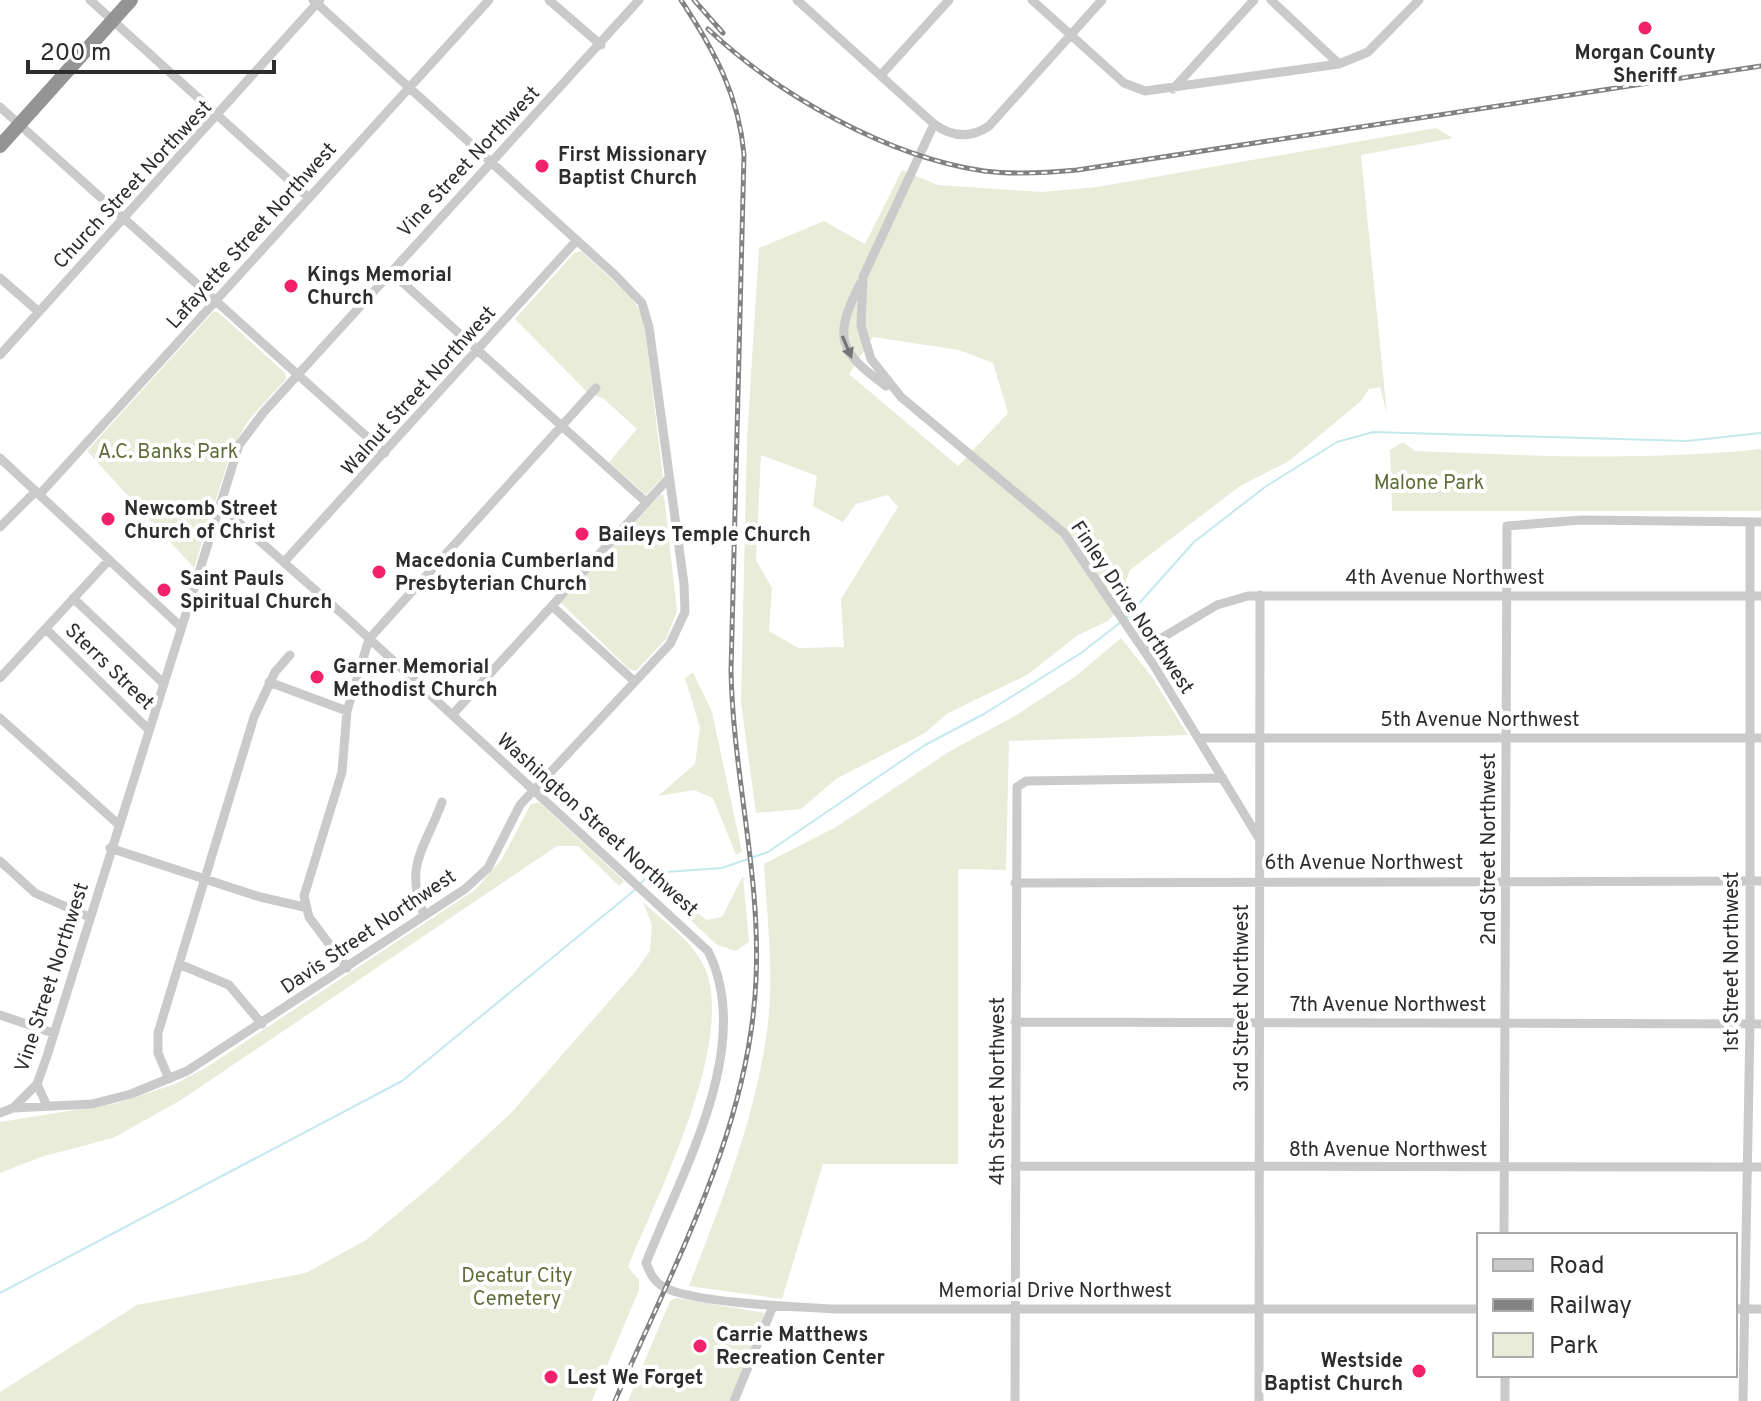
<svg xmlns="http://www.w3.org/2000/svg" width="1761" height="1401" font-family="Overpass,sans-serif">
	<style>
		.green { fill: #e9ecd9; fill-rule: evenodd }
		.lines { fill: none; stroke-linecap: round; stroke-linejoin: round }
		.stream { stroke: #c3e9ee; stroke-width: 2 }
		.minor { stroke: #cacaca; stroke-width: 9 }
		.highway { stroke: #949494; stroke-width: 14 }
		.rail-casing { stroke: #828282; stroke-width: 5 }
		.rail { stroke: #fff; stroke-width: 2; stroke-dasharray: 6; stroke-linecap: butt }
		.oneway { fill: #747474 }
		.poi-dot { fill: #f3206b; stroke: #fff; stroke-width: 3 }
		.labels { text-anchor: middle; stroke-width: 8; stroke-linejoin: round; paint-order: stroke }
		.poi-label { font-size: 20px; font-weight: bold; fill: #2d2d2d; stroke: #fff; text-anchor: start }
		.street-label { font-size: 20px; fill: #2d2d2d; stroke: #fff }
		.park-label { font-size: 20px; fill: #5f6c37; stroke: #fff }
	</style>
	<rect width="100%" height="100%" fill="#fff"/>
	<path class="green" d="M1436,128L1453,138L1361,155L1387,414L1380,387L1369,389L1361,401L1289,461L1240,486L1130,570L1124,586L1127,600L1108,621L1078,635L1027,675L948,713L925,733L836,779L801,809L756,813L741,703L747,439L759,248L824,221L865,244L902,170L938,185L1042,192L1097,187ZM873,337L959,350L993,363L1008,413L958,466L849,374ZM761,455L817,476L813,506L843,522L856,504L888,495L898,507L841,599L844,647L798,648L769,631L772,588L756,560Z
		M581,251L631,297L643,315L663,477L646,495L609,462L637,429L604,399L587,392L515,319L574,253Z
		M213,312H218L285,373L286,379L248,421L232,449L194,568L87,451Z
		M1403,442L1415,451C1530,456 1646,461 1761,449V511H1392L1390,450Z
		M660,495H664L677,611L666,639L636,671L629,669L561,603Z
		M1121,638L1152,677L1188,735L1009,741L1006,870L958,869V1164H823L782,1299L689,1286C722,1201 757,1114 768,1023C774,970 767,917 764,864L836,827L950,751L1015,716L1076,676Z
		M693,672L712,712L742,852L736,855L713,798L694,790L658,796L695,764L700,728L685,678Z
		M539,802L624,881L619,886L578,846H557L181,1100L113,1138L44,1156L0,1173V1122L118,1103L175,1084L207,1067L475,890L502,859L531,804Z
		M743,876L749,942L736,951L717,945L654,886L663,882L706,920L722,917Z
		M643,902C662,920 691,940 703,964C739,1036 657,1196 628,1267L639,1280V1290L592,1401H0V1392L137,1305L306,1273L366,1240L435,1183L510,1114L635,972L650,951L652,925Z
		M676,1298L765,1313L729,1401H628L670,1301Z"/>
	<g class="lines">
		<path class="stream" d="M1126,618L1194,542L1265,487L1337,442L1373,432L1687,441L1761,433
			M640,884L651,873L722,868L768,852L925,745L984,714L1081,653L1121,622
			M0,1293L402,1081L636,889"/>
		<path class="minor" d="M90,0L309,198
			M549,0L601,45
			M797,0L934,124C952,137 970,139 989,126L1102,0
			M1032,0L1124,83L1145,91L1339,64L1368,52L1419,0
			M1271,0L1339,64
			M881,75L949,0
			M1173,89L1254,0
			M0,107L385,453
			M934,124L863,277L861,326L871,359L901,397L1064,533L1153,664L1260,840
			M391,272L646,502
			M0,278L39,312
			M860,284C833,338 838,351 886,386
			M0,355L320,0
			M0,458L180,626
			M40,494L489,0
			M219,505L348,619L708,951C756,1046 681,1173 646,1263C650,1273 654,1282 664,1287C691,1303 799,1307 835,1309H1479
			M0,527L36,491
			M284,562L577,240
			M73,598L162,682
			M552,606L634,681
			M46,629L148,729
			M1143,649L1217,605L1248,596H1761
			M0,678L109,560
			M269,682L347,711
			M452,715L669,478
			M0,718L118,824
			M1200,738H1761
			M110,848L260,897L304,907
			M0,861L35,893L89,917
			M1015,883L1761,881
			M424,915C403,865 426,847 442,802
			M179,964L229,985L262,1024
			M347,968L309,917L304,896L342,772L347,711L369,639L596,388
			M0,1015L53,1033
			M1015,1022L1761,1024
			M169,1079L158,1053V1033L254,717L275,672L290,655
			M37,1084L47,1106
			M13,1108L37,1084L47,1056L239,445L263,413L639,0
			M0,1113L13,1108L92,1104L131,1094L187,1071L465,889L488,868L520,805L670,644L685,612L684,584L649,327L642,303L615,275L313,0
			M1015,1166L1761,1167
			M1504,1235L1507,526L1581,520L1761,522
			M1735,1309H1761
			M1505,1375V1401
			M734,1401L773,1306
			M1015,1401L1017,787L1026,781L1223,778
			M1259,1401L1260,595
			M1743,1401L1750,1024V522"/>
		<path class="highway" d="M0,146L131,0"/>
		<defs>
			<path id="rail" d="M694,0L723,33
				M708,29C778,95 888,157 984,171C1015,175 1046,173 1077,170L1761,66
				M615,1401C673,1265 750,1129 756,979C761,876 733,774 731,671L744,155C739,95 714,50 681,0"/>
		</defs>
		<use href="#rail" class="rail-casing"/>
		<use href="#rail" class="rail"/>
	</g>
	<defs><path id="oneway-solid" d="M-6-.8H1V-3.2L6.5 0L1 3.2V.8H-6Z" transform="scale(2)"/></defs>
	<use class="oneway" href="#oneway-solid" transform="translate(847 347) rotate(67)"/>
	<g class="poi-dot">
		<circle cx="1645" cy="28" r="8"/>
		<circle cx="542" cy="166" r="8"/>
		<circle cx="291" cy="286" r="8"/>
		<circle cx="108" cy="519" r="8"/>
		<circle cx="582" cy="534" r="8"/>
		<circle cx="379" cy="572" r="8"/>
		<circle cx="164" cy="590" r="8"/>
		<circle cx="317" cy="677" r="8"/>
		<circle cx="700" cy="1346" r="8"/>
		<circle cx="1419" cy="1371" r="8"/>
		<circle cx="551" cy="1377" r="8"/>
	</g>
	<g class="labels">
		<g class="poi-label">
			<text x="1645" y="59" text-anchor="middle">Morgan County<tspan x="1645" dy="23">Sheriff</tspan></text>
			<text x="558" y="161">First Missionary<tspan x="558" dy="23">Baptist Church</tspan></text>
			<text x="307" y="281">Kings Memorial<tspan x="307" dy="23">Church</tspan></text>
			<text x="124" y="515">Newcomb Street<tspan x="124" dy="23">Church of Christ</tspan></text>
			<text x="598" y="541">Baileys Temple Church</text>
			<text x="395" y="567">Macedonia Cumberland<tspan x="395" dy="23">Presbyterian Church</tspan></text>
			<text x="180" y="585">Saint Pauls<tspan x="180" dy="23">Spiritual Church</tspan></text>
			<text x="333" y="673">Garner Memorial<tspan x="333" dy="23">Methodist Church</tspan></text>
			<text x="716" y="1341">Carrie Matthews<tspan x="716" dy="23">Recreation Center</tspan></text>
			<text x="1403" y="1367" text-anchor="end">Westside<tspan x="1403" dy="23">Baptist Church</tspan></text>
			<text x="567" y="1384">Lest We Forget</text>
		</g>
		<g class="street-label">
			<text transform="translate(468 161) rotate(-47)" y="7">Vine Street Northwest</text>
			<text transform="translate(132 184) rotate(-47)" y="7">Church Street Northwest</text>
			<text transform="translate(251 235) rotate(-48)" y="7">Lafayette Street Northwest</text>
			<text transform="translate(418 390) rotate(-48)" y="7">Walnut Street Northwest</text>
			<text x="1445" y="584">4th Avenue Northwest</text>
			<text transform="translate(1133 607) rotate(56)" y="7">Finley Drive Northwest</text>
			<text transform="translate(110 666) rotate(44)" y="7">Sterrs Street</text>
			<text x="1480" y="726">5th Avenue Northwest</text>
			<text transform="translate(598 824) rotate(42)" y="7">Washington Street Northwest</text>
			<text transform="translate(1488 849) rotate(-90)" y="7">2nd Street Northwest</text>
			<text x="1364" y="869">6th Avenue Northwest</text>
			<text transform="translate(368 931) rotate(-34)" y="7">Davis Street Northwest</text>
			<text transform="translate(1731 962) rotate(-90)" y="7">1st Street Northwest</text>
			<text transform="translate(51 977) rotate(-72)" y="7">Vine Street Northwest</text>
			<text transform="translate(1241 998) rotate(-90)" y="7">3rd Street Northwest</text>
			<text x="1388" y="1011">7th Avenue Northwest</text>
			<text transform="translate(997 1091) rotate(-90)" y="7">4th Street Northwest</text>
			<text x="1388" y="1156">8th Avenue Northwest</text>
			<text x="1055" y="1297">Memorial Drive Northwest</text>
		</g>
		<g class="park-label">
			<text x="168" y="458">A.C. Banks Park</text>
			<text x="1429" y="489">Malone Park</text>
			<text x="517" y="1282">Decatur City<tspan x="517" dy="23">Cemetery</tspan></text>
		</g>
	</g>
	<rect x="1477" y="1233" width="260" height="144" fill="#ffffff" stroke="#ababab" stroke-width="2"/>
	<rect x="1493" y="1259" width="40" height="12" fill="#cacaca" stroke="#ababab" stroke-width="2"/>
	<text x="1549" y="1273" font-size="24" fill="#2d2d2d">Road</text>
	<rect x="1493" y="1299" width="40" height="12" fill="#828282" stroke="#ababab" stroke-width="2"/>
	<text x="1549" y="1313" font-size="24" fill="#2d2d2d">Railway</text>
	<rect x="1493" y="1333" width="40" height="24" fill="#e9ecd9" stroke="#ababab" stroke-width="2"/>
	<text x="1549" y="1353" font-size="24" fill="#2d2d2d">Park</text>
	<path d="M28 60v12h246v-12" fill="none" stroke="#2d2d2d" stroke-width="4"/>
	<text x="40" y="60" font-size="24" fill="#2d2d2d" stroke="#ffffff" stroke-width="6" paint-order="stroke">200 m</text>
</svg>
